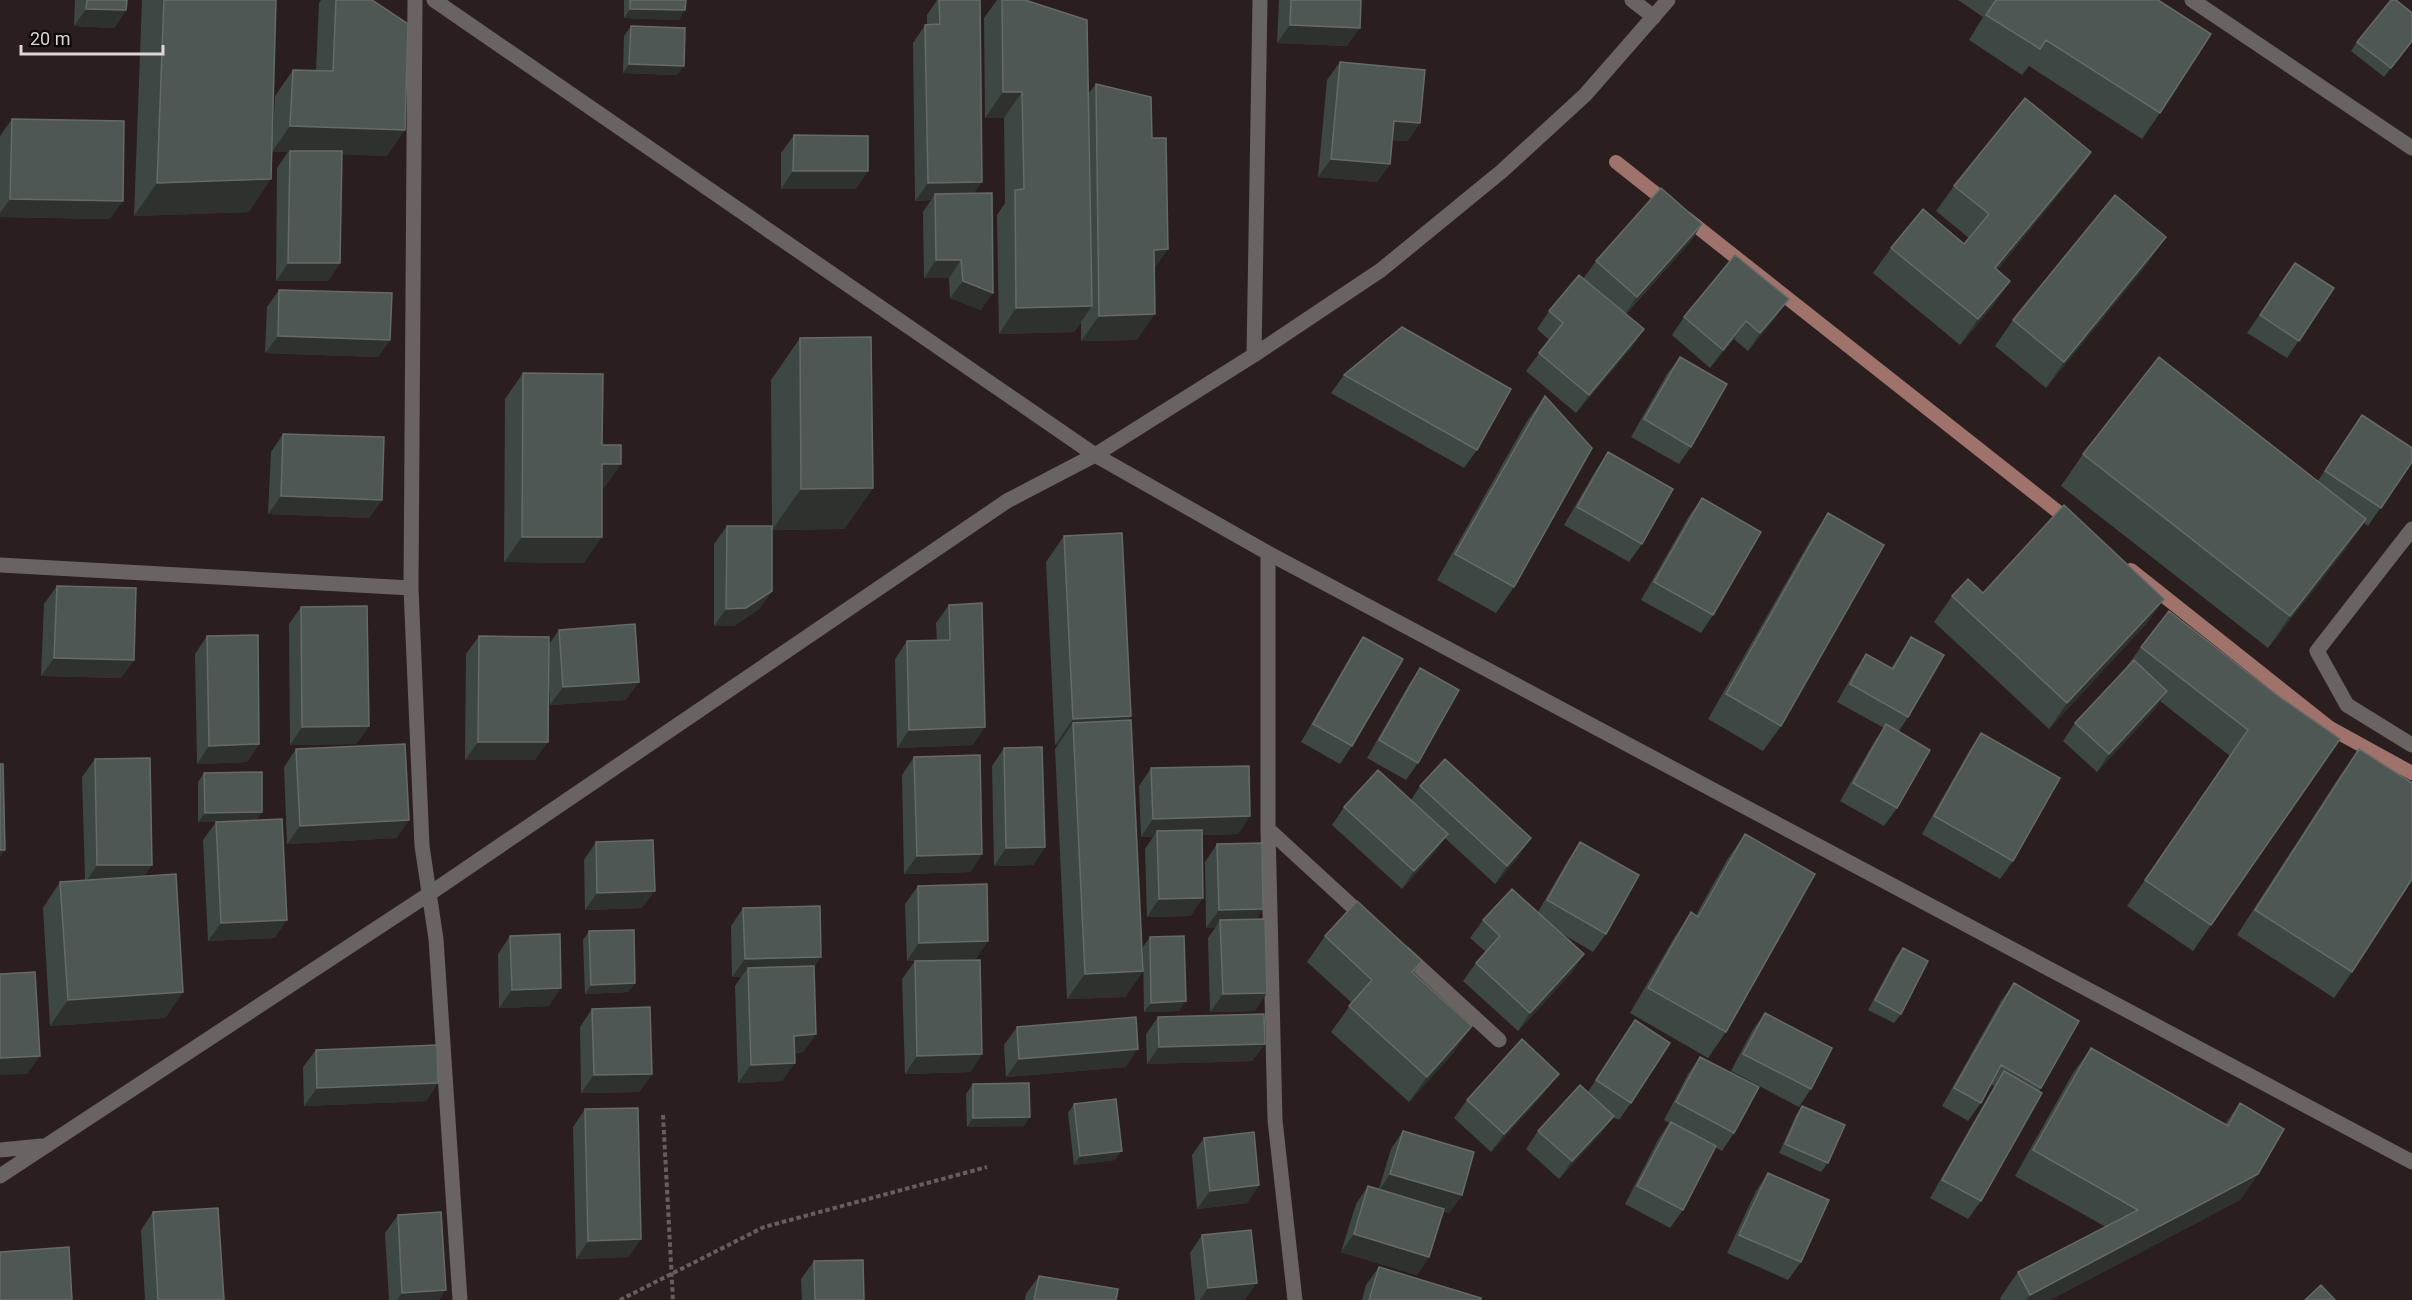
<svg xmlns="http://www.w3.org/2000/svg" width="2412" height="1300" font-family="Roboto,sans-serif">
	<style>
		.lines { fill: none; stroke-linecap: round; stroke-linejoin: round }
		.stream { stroke: #a0726c; stroke-width: 14 }
		.path { stroke: #685e5d; stroke-width: 4; stroke-dasharray: 4.5 3; stroke-linecap: butt }
		.minor { stroke: #696362; stroke-width: 15 }
		.wall { fill: #3d4844 }
		.shaded-wall { fill: #2e312e }
		.building { fill: #4e5754; stroke: #656b68; stroke-width: 1.5 }
	</style>
	<rect width="100%" height="100%" fill="#2a1f1e"/>
	<g class="lines">
		<path class="stream" d="M1616,162L1669,204
			M1686,218L2071,522
			M2131,570L2330,728L2412,773"/>
		<path class="path" d="M663,1115L673,1300
			M620,1300L764,1227L987,1167"/>
		<path class="minor" d="M415,0L411,588L422,846L436,939L460,1300
			M434,0L1095,455L1268,553L2412,1162
			M1632,0L1654,17
			M2192,0L2412,148
			M1254,355L1260,0
			M2412,529L2317,651L2347,705L2412,745
			M1268,553V829L1275,1120L1295,1300
			M0,565L411,588
			M1268,829L1366,919
			M1404,953L1499,1040
			M0,1150L41,1146
			M0,1176L429,894L1007,501L1095,455L1254,355L1381,270L1502,171L1585,95L1668,0"/>
	</g>
	<path class="wall" d="M75,0H127L126,10L114,28L74,26Z
		M142,0H276L249,212L134,216Z
		M321,0H372L387,156L342,154L340,263L328,281H276L277,168L288,152H272L275,96L293,70L316,71L319,3Z
		M624,0H686L679,20L624,18Z
		M937,0H980L973,194L981,310L950,298L949,278H924L923,212L931,200L915,201L913,43L925,25H927V15Z
		M997,0H1025L1088,94L1096,84L1154,270L1137,340L1081,341V322L1074,332L999,334L997,215L1005,203L1004,118H985L984,18Z
		M1279,0H1361L1347,46L1277,43Z
		M1958,0H2158L2160,113L2142,139L2029,66L2022,75L1969,40L1983,17Z
		M631,26L677,75L623,73L624,36Z
		M2357,42H2412L2384,77L2351,51Z
		M1340,62L1408,141L1392,140L1390,164L1377,182L1318,177L1327,80Z
		M12,119L110,219L0,217V136Z
		M794,135L856,189H781V153Z
		M2091,152L2073,177L1997,270L2010,281L1992,307L1960,345L1873,273L1891,248L1964,244L1969,238L1936,211L1954,186Z
		M1702,224L1690,242L1626,314L1632,347L1576,413L1526,371L1549,340L1537,329L1549,311L1583,279L1596,261Z
		M2148,263L2046,388L1995,346L2013,320Z
		M2295,263L2334,288L2287,358L2247,333Z
		M279,290L390,340L378,357L265,353L267,307Z
		M1684,317H1776L1748,351L1734,339L1710,368L1672,335Z
		M800,338L873,488L844,529L772,530V591L759,609L734,626H714V544L727,526H772L771,380Z
		M1680,357L1691,447L1679,464L1631,437L1667,374Z
		M523,373L602,445L621,464L603,489H602L584,563L504,562L505,399Z
		M1344,375L1477,450L1464,468L1331,393Z
		M1545,396L1514,587L1496,613L1437,580L1527,421Z
		M2362,415L2412,462L2368,526L2364,523L2344,551L2268,648L2061,486L2083,454L2318,481Z
		M283,434L382,500L369,518L268,514L271,452Z
		M1608,452L1642,544L1629,562L1564,525L1596,470Z
		M1702,498L1713,615L1701,633L1641,600L1689,516Z
		M1828,513L1781,726L1763,751L1708,719L1811,539Z
		M1064,536L1131,716L1128,720L1143,971L1125,997L1067,999L1055,749L1058,745H1055L1046,562Z
		M57,586L134,660L121,678L41,676L44,604Z
		M1983,593L2164,599L2146,624L2049,729L1934,622L1952,596Z
		M949,605L973,745L897,748L895,659L907,641H937L936,623Z
		M301,607L369,726L356,744L290,745L289,624Z
		M559,630L626,700L550,705L549,682L535,760H465L466,654L479,636L549,644Z
		M207,636L259,744L247,762L197,764L195,654Z
		M1363,637L1352,746L1340,764L1301,742L1351,655Z
		M1911,637L1908,717L1899,731L1897,808L1884,826L1840,801L1874,742L1884,728L1837,702L1854,672L1866,654L1891,668Z
		M2141,647L2274,693L2340,739L2193,951L2127,906L2230,756L2160,701L2155,709L2097,772L2063,741L2075,723L2125,669Z
		M1420,668L1418,763L1406,780L1367,758L1408,686Z
		M1981,733L2013,861L2000,879L1922,834L1969,751Z
		M1004,748L1045,847L1033,865L994,866L992,766Z
		M296,749L409,820L396,838L287,844L284,767Z
		M2359,749L2352,972L2334,998L2237,935L2341,774Z
		M914,757L982,854L970,872L904,874L902,775Z
		M95,759L152,865L143,877L183,992L165,1018L50,1026L43,908L60,882L85,880L82,777Z
		M1151,768L1250,816L1238,834L1202,835L1191,916L1147,917L1145,849L1153,837H1141L1139,786Z
		M204,773L256,820L275,938L208,941L203,840L216,822L224,821L198,822V782Z
		M1420,786L1519,856L1495,884L1445,838L1435,852L1402,889L1332,825L1344,807L1411,800Z
		M1745,834L1726,1032L1708,1058L1630,1013L1674,938L1691,912L1696,915L1727,860Z
		M596,842L642,908L585,910L584,860Z
		M1580,842L1606,934L1593,952L1561,933L1584,954L1572,972L1518,1031L1463,981L1476,963L1486,952L1470,938L1483,920L1538,912L1568,860Z
		M1217,844L1256,920L1255,1011L1210,1012L1208,938L1215,928H1206L1205,862Z
		M918,886L976,959L907,961L905,904Z
		M743,908L814,967L816,1034L803,1052L795,1053L782,1081L738,1083L735,986L741,977H732L731,926Z
		M589,931L635,983L628,992L585,994L583,940Z
		M510,936L549,1006L499,1008L498,954Z
		M1325,936L1422,961L1413,973L1454,1052L1409,1102L1331,1032L1352,1003L1307,962Z
		M1150,937L1179,1011L1144,1012L1143,947Z
		M1903,948L1901,1014L1894,1023L1868,1010L1896,957Z
		M915,961L982,1054L970,1072L905,1074L902,979Z
		M2014,983L2041,1088L1981,1201L1968,1219L1930,1198L1994,1086L1991,1084L1981,1103L1968,1121L1942,1106L2001,1001Z
		M592,1009L652,1074L639,1092L581,1093L580,1027Z
		M1765,1013L1811,1089L1799,1107L1731,1071L1752,1031Z
		M1158,1017L1265,1044L1252,1061L1147,1064L1146,1034Z
		M1635,1020L1631,1103L1619,1120L1613,1117L1601,1133L1559,1179L1526,1149L1538,1131L1588,1092Z
		M1017,1027L1126,1067L1006,1077L1004,1045Z
		M2091,1048L2225,1124L2240,1103L2258,1174L2240,1200L2050,1300H2001L2000,1298L2018,1272L2106,1227L2015,1176L2073,1073Z
		M316,1050L438,1083L426,1101L304,1106L303,1067Z
		M1700,1057L1734,1133L1722,1151L1715,1147L1683,1210L1670,1228L1625,1204L1658,1140L1669,1123L1664,1120L1688,1074Z
		M973,1084L1024,1126L967,1127L966,1094Z
		M1546,1091L1491,1152L1454,1118L1467,1100Z
		M1074,1104L1115,1160L1074,1165L1068,1113Z
		M1802,1106L1828,1163L1821,1172L1779,1153L1796,1115Z
		M585,1109L641,1239L628,1257L576,1259L573,1127Z
		M1403,1131L1462,1195L1449,1213L1443,1211L1429,1257L1417,1275L1341,1252L1356,1204L1368,1186L1379,1189L1391,1149Z
		M1204,1138L1259,1185L1247,1203L1197,1209L1192,1155Z
		M1768,1173L1801,1262L1788,1280L1727,1253L1756,1191Z
		M153,1212L224,1300H145L141,1230Z
		M398,1215L439,1300H389L385,1233Z
		M1202,1235L1245,1300H1195L1190,1253Z
		M814,1261L864,1300H802L801,1279Z
		M1379,1267L1481,1300H1362L1366,1285Z
		M1039,1276L1116,1300H1025L1026,1294Z"/>
	<path class="shaded-wall" d="M86,9L126,10L114,28L74,26Z
		M630,9L685,10L679,20L624,18Z
		M1290,25L1360,28L1347,46L1277,43Z
		M629,64L684,66L677,75L623,73Z
		M1003,92H1022L1004,118H985Z
		M1394,121L1420,123L1408,141L1382,139Z
		M290,126L405,130L387,156L290,152V151L288,152H272Z
		M2091,152L2073,177L1977,294L1995,268Z
		M1331,159L1390,164L1377,182L1318,177Z
		M793,171H868L856,189H781Z
		M271,179L249,212L134,216L157,183Z
		M982,182L969,200L935,194L931,200L915,201L928,183Z
		M10,199L123,201L110,219L0,217V213Z
		M1702,224L1690,242L1624,315L1637,297Z
		M2166,237L2148,263L2046,388L2064,362Z
		M1168,249L1150,275L1154,250Z
		M936,260H961L949,278H924Z
		M288,263H340L328,281H276Z
		M963,281L993,293L981,310L950,298Z
		M2010,281L1992,307L1960,345L1978,319Z
		M1789,299L1776,317L1748,351L1760,333Z
		M1092,306L1074,332L999,334L1016,308Z
		M1155,314L1137,340L1081,341L1099,316Z
		M1746,321L1734,339L1710,368L1723,350Z
		M1644,329L1632,347L1576,413L1589,395Z
		M278,336L390,340L378,357L265,353Z
		M602,464H621L603,489H584Z
		M873,488L844,529L772,530L801,489Z
		M281,496L382,500L369,518L268,514Z
		M2366,519L2344,551L2268,648L2290,616Z
		M522,537H602L584,563L504,562Z
		M772,591L759,609L734,626H714L726,609Z
		M2164,599L2146,624L2049,729L2067,703Z
		M54,658L134,660L121,678L41,676Z
		M639,682L626,700L550,705L563,687Z
		M2167,691L2155,709L2097,772L2109,754Z
		M1131,716L1113,742L1073,723L1058,745H1055L1073,719Z
		M369,726L356,744L290,745L302,727Z
		M985,727L973,745L897,748L909,730Z
		M478,742H548L535,760H465Z
		M259,744L247,762L197,764L209,746Z
		M262,812L256,821L198,822L205,813Z
		M1250,816L1238,834L1157,836V831L1153,837H1141L1153,819Z
		M409,820L396,838L287,844L300,826Z
		M1448,834L1435,852L1402,889L1414,871Z
		M1531,838L1519,856L1495,884L1507,866Z
		M1045,847L1033,865L994,866L1006,848Z
		M0,850H5L0,857Z
		M982,854L970,872L904,874L917,856Z
		M97,865H152L139,883H85Z
		M655,891L642,908L585,910L597,893Z
		M1203,898L1191,916L1147,917L1159,899Z
		M1263,909L1251,927L1220,920L1215,928H1206L1219,910Z
		M287,920L275,938L208,941L221,923Z
		M988,941L976,959L907,961L919,943Z
		M1584,954L1572,972L1518,1031L1530,1013Z
		M821,957L809,975L748,968L741,977H732L745,959Z
		M1143,971L1125,997L1067,999L1085,974Z
		M635,983L628,992L585,994L591,985Z
		M561,988L549,1006L499,1008L512,990Z
		M183,992L165,1018L50,1026L68,1000Z
		M1267,993L1255,1011L1210,1012L1223,994Z
		M1186,1001L1179,1011L1144,1012L1151,1003Z
		M1472,1026L1454,1052L1409,1102L1427,1077Z
		M816,1034L803,1052L782,1054L794,1036Z
		M1265,1044L1252,1061L1147,1064L1159,1047Z
		M1138,1049L1126,1067L1006,1077L1019,1059Z
		M982,1054L970,1072L905,1074L917,1056Z
		M40,1056L27,1074L0,1075V1058Z
		M795,1063L782,1081L738,1083L751,1065Z
		M652,1074L639,1092L581,1093L594,1075Z
		M1559,1074L1546,1091L1491,1152L1504,1134Z
		M438,1083L426,1101L304,1106L317,1088Z
		M1614,1116L1601,1133L1559,1179L1572,1161Z
		M1030,1117L1024,1126L967,1127L973,1118Z
		M1122,1151L1115,1160L1074,1165L1080,1156Z
		M1390,1174L1462,1195L1449,1213L1378,1192Z
		M2258,1174L2240,1200L2050,1300H2026L2030,1295Z
		M1259,1185L1247,1203L1197,1209L1210,1191Z
		M1354,1234L1429,1257L1417,1275L1341,1252Z
		M641,1239L628,1257L576,1259L588,1241Z
		M1257,1283L1245,1300H1200L1208,1288Z
		M446,1290L439,1300H397L402,1293Z"/>
	<path class="building" d="M87,0H127L126,10L86,9Z
		M164,0H276L271,179L157,183Z
		M336,0H372L408,24L405,130L290,126L293,70L333,71Z
		M630,0H686L685,10L630,9Z
		M939,0H980L982,182L928,183L925,25L940,24Z
		M1002,0H1025L1087,20L1092,306L1016,308L1015,190L1024,189L1022,92H1003Z
		M1291,0H1361L1360,28L1290,25Z
		M1996,0H2158L2211,34L2160,113L2046,40L2040,49L1986,15Z
		M2391,0H2396L2412,13V41L2391,68L2357,42Z
		M631,26L685,28L684,66L629,64Z
		M1340,62L1425,70L1420,123L1394,121L1390,164L1331,159Z
		M1096,84L1151,97L1152,138H1166L1168,249L1154,250L1155,314L1099,316Z
		M2025,98L2091,152L1995,268L2010,281L1978,319L1891,248L1923,209L1964,244L1989,214L1954,186Z
		M12,119L124,121L123,201L10,199Z
		M794,135L868,136V171H793Z
		M290,151H342L340,263H288Z
		M1661,188L1702,224L1637,297L1596,261Z
		M992,193L993,293L963,281L961,260H936L935,194Z
		M2115,195L2166,237L2064,362L2013,320Z
		M1735,255L1789,299L1760,333L1746,321L1723,350L1684,317Z
		M2295,263L2334,288L2299,341L2260,315Z
		M1579,275L1644,329L1589,395L1539,353L1563,323L1549,311Z
		M279,290L392,293L390,340L278,336Z
		M1402,327L1511,389L1477,450L1344,375Z
		M871,337L873,488L801,489L800,338Z
		M1680,357L1727,384L1691,447L1644,419Z
		M2159,357L2366,519L2290,616L2083,454Z
		M523,373L603,374L602,445H621V464H602V537H522Z
		M1545,396L1592,448L1514,587L1455,554Z
		M2362,415L2412,448V462L2381,508L2325,471Z
		M283,434L384,437L382,500L281,496Z
		M1608,452L1673,489L1642,544L1577,507Z
		M1702,498L1761,532L1713,615L1654,582Z
		M2064,505L2164,599L2067,703L1952,596L1968,579L1983,593Z
		M1828,513L1884,545L1781,726L1726,694Z
		M727,526H772V591L746,608L726,609Z
		M1122,533L1131,716L1073,719L1064,536Z
		M57,586L136,588L134,660L54,658Z
		M982,603L985,727L909,730L907,641L950,640L949,605Z
		M367,606L369,726L302,727L301,607Z
		M2169,611L2274,693L2340,739L2211,925L2145,880L2248,730L2141,647Z
		M635,624L639,682L563,687L559,630Z
		M258,635L259,744L209,746L207,636Z
		M479,636L549,637L548,742H478Z
		M1363,637L1403,659L1352,746L1313,724Z
		M1911,637L1944,655L1908,717L1850,684L1866,654L1893,669Z
		M2134,660L2167,691L2109,754L2075,723Z
		M1420,668L1459,690L1418,763L1379,740Z
		M1131,720L1143,971L1085,974L1073,723Z
		M1886,724L1930,750L1897,808L1853,783Z
		M1981,733L2060,778L2013,861L1934,816Z
		M405,744L409,820L300,826L296,749Z
		M1042,747L1045,847L1006,848L1004,748Z
		M2359,749L2412,783V879L2352,972L2255,910Z
		M980,755L982,854L917,856L914,757Z
		M150,758L152,865H97L95,759Z
		M1445,759L1531,838L1507,866L1420,786Z
		M0,764H3L5,850H0Z
		M1249,766L1250,816L1153,819L1151,768Z
		M1378,770L1448,834L1414,871L1344,807Z
		M262,772V812L205,813L204,773Z
		M282,819L287,920L221,923L216,822Z
		M1202,830L1203,898L1159,899L1157,831Z
		M1745,834L1815,874L1726,1032L1648,988L1691,912L1698,917Z
		M653,840L655,891L597,893L596,842Z
		M1580,842L1639,875L1606,934L1547,900Z
		M1262,843L1263,909L1219,910L1217,844Z
		M176,874L183,992L68,1000L60,882Z
		M987,884L988,941L919,943L918,886Z
		M1512,889L1584,954L1530,1013L1476,963L1500,936L1483,920Z
		M1357,901L1422,961L1412,972L1472,1026L1427,1077L1349,1006L1372,980L1325,936Z
		M820,906L821,957L745,959L743,908Z
		M1265,919L1267,993L1223,994L1220,920Z
		M634,930L635,983L591,985L589,931Z
		M560,934L561,988L512,990L510,936Z
		M1184,936L1186,1001L1151,1003L1150,937Z
		M1903,948L1928,961L1901,1014L1875,1000Z
		M980,960L982,1054L917,1056L915,961Z
		M814,966L816,1034L794,1036L795,1063L751,1065L748,968Z
		M35,972L40,1056L0,1058V974Z
		M2014,983L2079,1021L2041,1088L2001,1065L1981,1103L1954,1088Z
		M650,1007L652,1074L594,1075L592,1009Z
		M1765,1013L1832,1048L1811,1089L1743,1054Z
		M1264,1014L1265,1044L1159,1047L1158,1017Z
		M1136,1017L1138,1049L1019,1059L1017,1027Z
		M1635,1020L1670,1043L1631,1103L1596,1080Z
		M1522,1039L1559,1074L1504,1134L1467,1100Z
		M437,1045L438,1083L317,1088L316,1050Z
		M2091,1048L2228,1126L2240,1103L2284,1129L2258,1174L2030,1295L2018,1272L2138,1210L2033,1150Z
		M1700,1057L1759,1087L1734,1133L1676,1102Z
		M2004,1071L2042,1093L1981,1201L1942,1180Z
		M1029,1083L1030,1117L973,1118V1084Z
		M1580,1085L1614,1116L1572,1161L1538,1131Z
		M1116,1099L1122,1151L1080,1156L1074,1104Z
		M1802,1106L1845,1125L1828,1163L1785,1144Z
		M638,1108L641,1239L588,1241L585,1109Z
		M1671,1122L1716,1146L1683,1210L1637,1186Z
		M1403,1131L1474,1152L1462,1195L1390,1174Z
		M1254,1132L1259,1185L1210,1191L1204,1138Z
		M1768,1173L1829,1200L1801,1262L1739,1235Z
		M1368,1186L1444,1209L1429,1257L1354,1234Z
		M218,1208L224,1300H158L153,1212Z
		M441,1212L446,1290L402,1293L398,1215Z
		M1251,1230L1257,1283L1208,1288L1202,1235Z
		M69,1247L72,1300H0V1252Z
		M863,1260L864,1300H815L814,1261Z
		M1379,1267L1481,1298V1300H1369Z
		M1039,1276L1118,1289L1116,1300H1034Z
		M2321,1285L2335,1300H2305Z"/>
	<path d="M21 45v9h142v-9" fill="none" stroke="#ded6d5" stroke-width="3"/>
	<text x="30" y="45" font-size="18" fill="#ded6d5" stroke="#0f0a0a" stroke-width="4.5" paint-order="stroke">20 m</text>
</svg>
